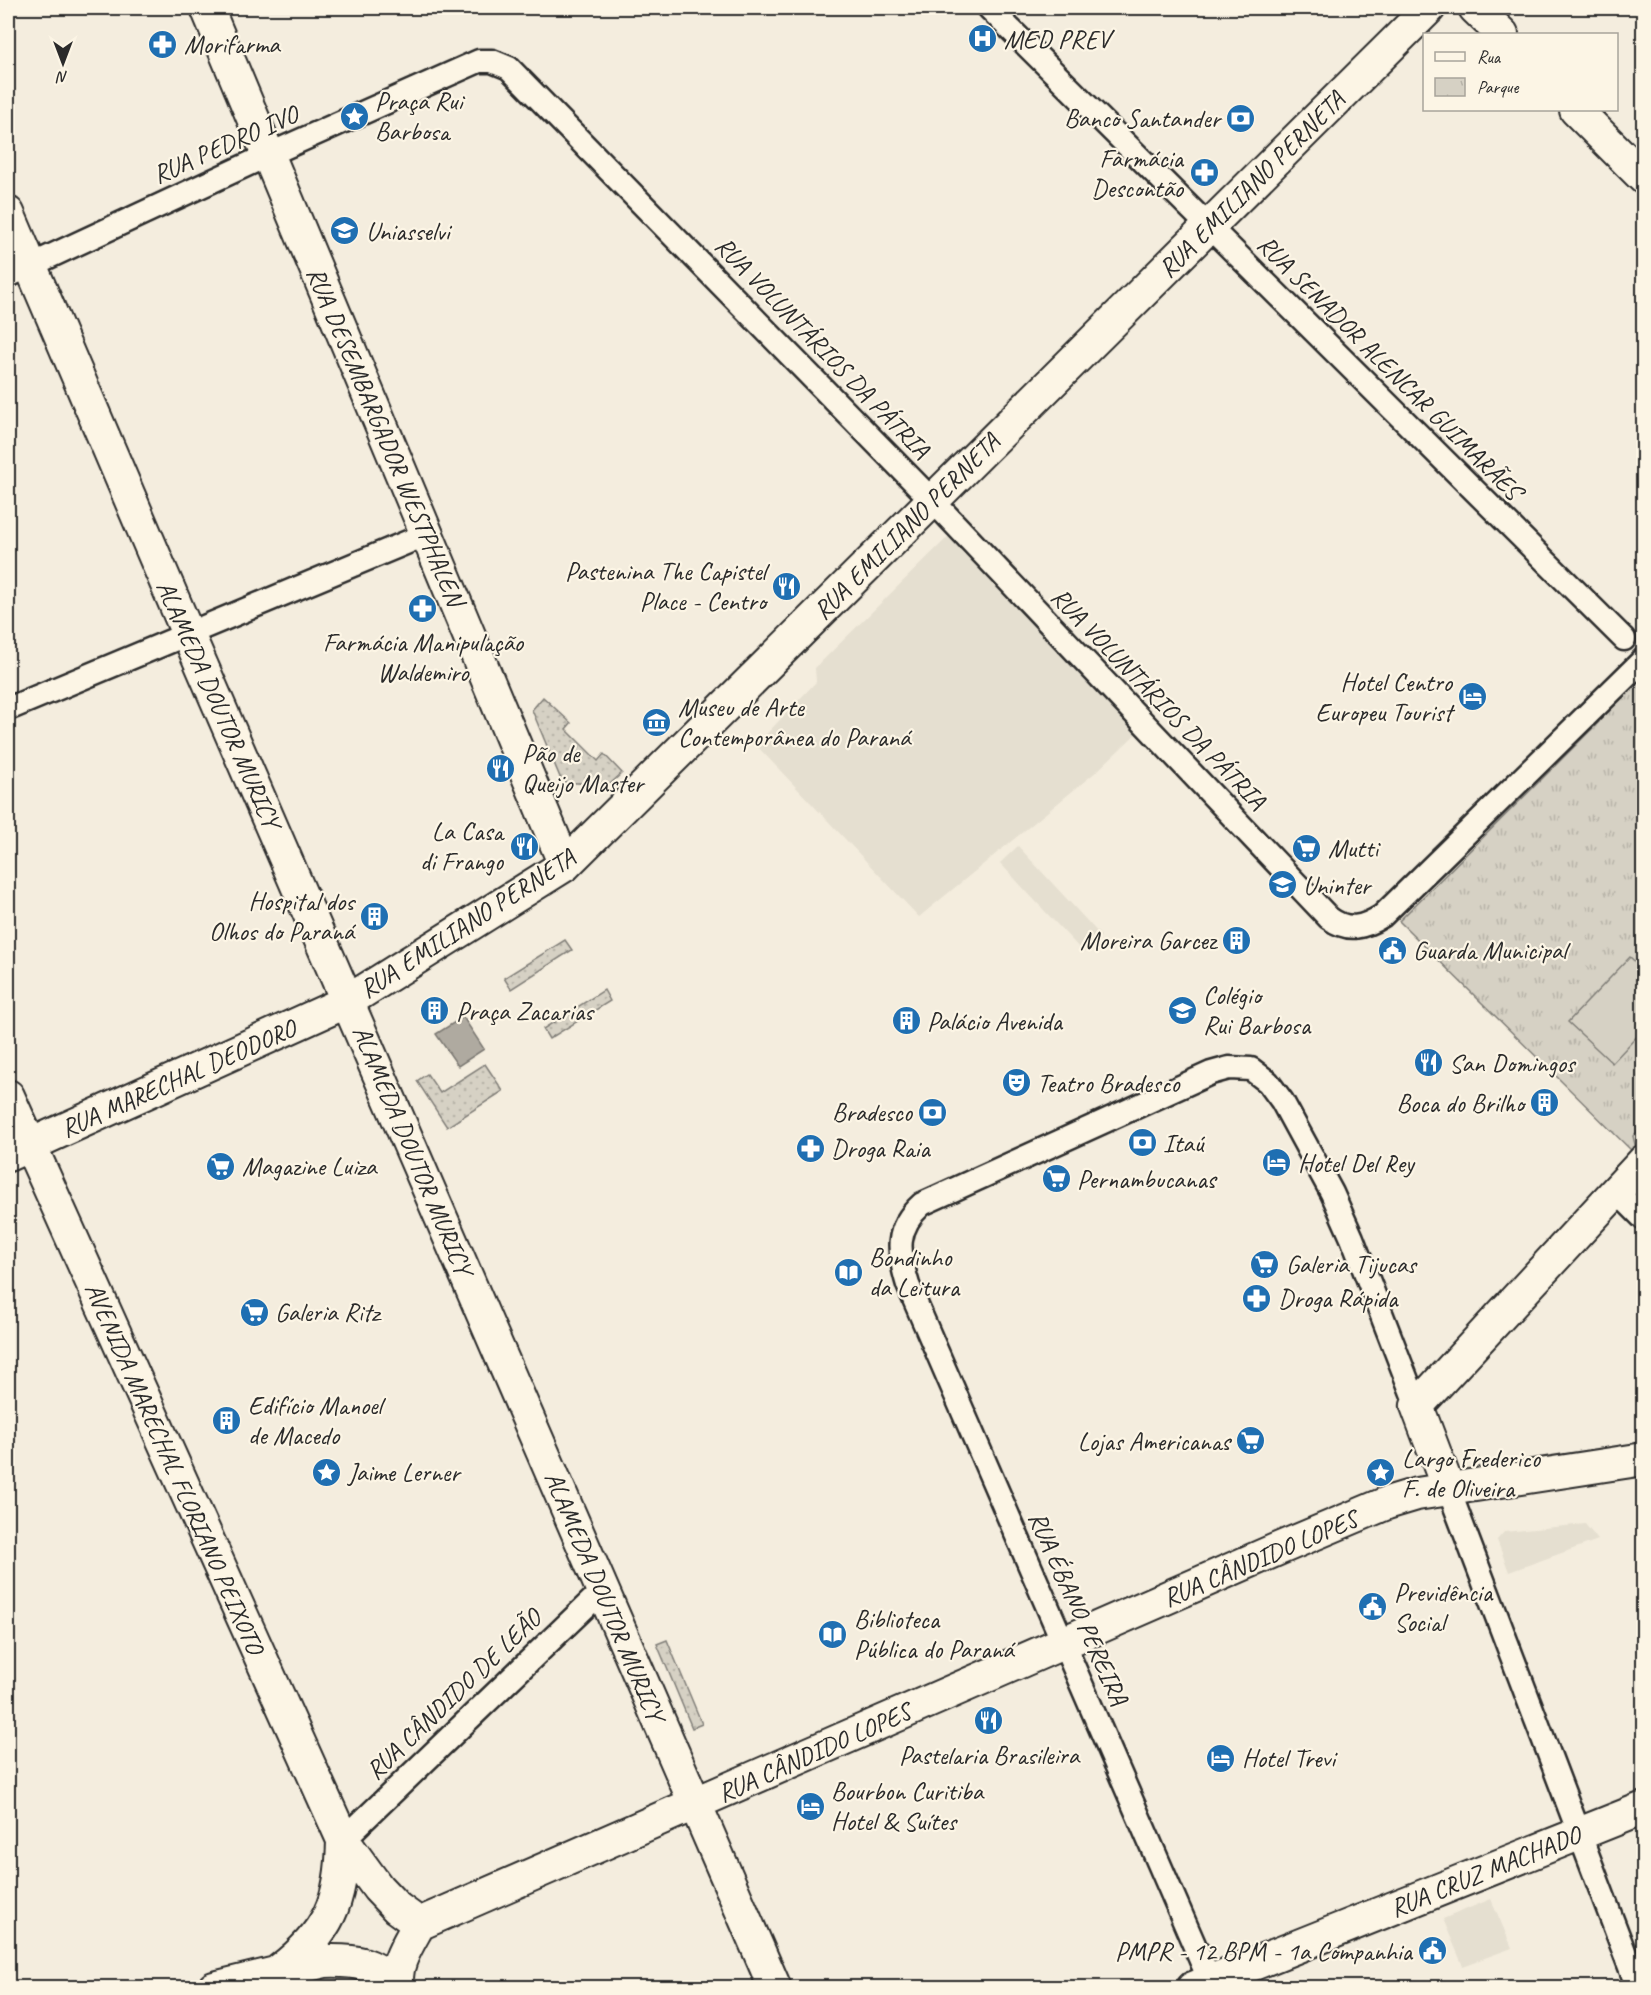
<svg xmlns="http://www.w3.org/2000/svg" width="1651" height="1995" font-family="Caveat,sans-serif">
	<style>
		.built { fill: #e5dfd0 }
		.grass { fill: url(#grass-dots); stroke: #807e78; stroke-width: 1.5 }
		.park { fill: url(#park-tufts); stroke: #807e78; stroke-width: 1.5 }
		.pitch { fill: #d6d1c4; stroke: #807e78; stroke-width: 1.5 }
		.water { fill: #afaaa0; stroke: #7a7771; stroke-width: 1.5 }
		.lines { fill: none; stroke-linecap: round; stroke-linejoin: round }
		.street-casing { stroke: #2b2b2b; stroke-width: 27 }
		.secondary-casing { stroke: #2b2b2b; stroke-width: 36 }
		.street { stroke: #fcf5e5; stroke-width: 22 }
		.secondary { stroke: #fcf5e5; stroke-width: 32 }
		.labels { text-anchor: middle; stroke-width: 4.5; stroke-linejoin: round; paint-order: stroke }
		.poi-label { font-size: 26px; fill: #2b2b2b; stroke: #fcf5e5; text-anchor: start }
		.street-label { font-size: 26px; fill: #2b2b2b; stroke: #fcf5e5 }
	</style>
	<defs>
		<pattern id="grass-dots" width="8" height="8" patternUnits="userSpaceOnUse" patternTransform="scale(1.5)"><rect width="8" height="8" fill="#d6d1c4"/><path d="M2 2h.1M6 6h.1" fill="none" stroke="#b8b4a9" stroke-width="1.8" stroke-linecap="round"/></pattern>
		<pattern id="park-tufts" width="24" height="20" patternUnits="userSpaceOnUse" patternTransform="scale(1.5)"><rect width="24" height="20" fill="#d6d1c4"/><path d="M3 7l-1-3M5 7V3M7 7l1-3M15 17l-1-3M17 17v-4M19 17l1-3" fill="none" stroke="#b8b4a9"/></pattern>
	</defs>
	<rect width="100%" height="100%" fill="#f4edde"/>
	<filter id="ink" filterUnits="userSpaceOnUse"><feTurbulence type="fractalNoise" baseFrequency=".0167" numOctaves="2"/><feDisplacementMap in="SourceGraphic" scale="12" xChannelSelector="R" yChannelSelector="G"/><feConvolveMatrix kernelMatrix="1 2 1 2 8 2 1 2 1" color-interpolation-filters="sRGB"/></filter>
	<g filter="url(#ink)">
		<path class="built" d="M952,533L1142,728L1097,771L919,917L756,745L816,682L815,668Z
			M1018,846L1101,936L1083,952L1000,863Z
			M1585,1524L1598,1540L1509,1572L1497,1540L1504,1532Z
			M1491,1899L1512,1948L1463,1966L1443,1919Z"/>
		<path class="grass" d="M543,697L571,723L566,729L598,761L604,754L622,773L609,785L562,782L532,710Z
			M565,940L572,950L511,989L504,978Z
			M604,990L610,1001L549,1039L543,1029Z
			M485,1064L503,1091L447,1127L417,1081L427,1074L440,1093Z
			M667,1640L702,1724L692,1728L657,1644Z"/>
		<path class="park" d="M1643,668L1644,1125L1633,1136L1638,1157L1399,921L1599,722L1594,716Z"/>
		<path class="pitch" d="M1630,957L1643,969V1030L1612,1063L1568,1022Z"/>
		<path class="water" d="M463,1017L484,1049L458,1066L436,1034Z"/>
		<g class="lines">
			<defs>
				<path id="street" d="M989,8L1624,639
					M8,276L268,155L479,61H492L509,68L932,500L1329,918C1348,932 1363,928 1382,916L1644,659
					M8,709L427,534
					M1616,1191L1644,1219
					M1448,1488L1638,1988
					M343,1840L603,1590
					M1213,1988L908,1285C898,1252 894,1229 922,1204L1211,1073L1229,1068L1251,1069L1268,1082L1282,1101L1332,1193L1352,1238L1417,1406"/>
				<path id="secondary" d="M207,8L565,865
					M1475,8L1502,34
					M1576,110L1644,178
					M8,213L188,634L775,1988
					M8,1096L343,1840L378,1888L397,1908L419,1924
					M8,1155L348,1001L565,865L1429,8
					M1448,1488L1417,1406L1644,1161
					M280,1970C329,1932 342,1902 343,1840
					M214,1988L325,1961C359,1960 370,1963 397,1983
					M399,1988C391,1968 410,1941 419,1924L1278,1549L1387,1503L1417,1494L1644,1459
					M1193,1988L1644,1808"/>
			</defs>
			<use href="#street" class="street-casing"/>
			<use href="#secondary" class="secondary-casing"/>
			<use href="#street" class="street"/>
			<use href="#secondary" class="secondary"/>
		</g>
	</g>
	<defs>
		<symbol id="hospital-disc" viewBox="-11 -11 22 22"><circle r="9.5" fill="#1f6fb2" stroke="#fcf5e5"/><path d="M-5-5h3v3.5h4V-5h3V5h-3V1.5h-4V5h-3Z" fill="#fff"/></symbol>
		<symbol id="pharmacy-disc" viewBox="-11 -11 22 22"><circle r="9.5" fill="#1f6fb2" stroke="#fcf5e5"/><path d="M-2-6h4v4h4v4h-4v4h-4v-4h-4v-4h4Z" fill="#fff"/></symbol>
		<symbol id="sight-disc" viewBox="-11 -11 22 22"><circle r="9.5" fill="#1f6fb2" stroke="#fcf5e5"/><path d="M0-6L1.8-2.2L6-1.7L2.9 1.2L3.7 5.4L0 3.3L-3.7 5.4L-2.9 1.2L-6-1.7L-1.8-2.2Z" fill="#fff"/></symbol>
		<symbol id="bank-disc" viewBox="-11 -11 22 22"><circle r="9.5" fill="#1f6fb2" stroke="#fcf5e5"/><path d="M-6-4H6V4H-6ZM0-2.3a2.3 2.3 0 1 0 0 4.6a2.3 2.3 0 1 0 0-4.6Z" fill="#fff"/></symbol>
		<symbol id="university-disc" viewBox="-11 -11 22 22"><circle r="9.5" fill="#1f6fb2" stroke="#fcf5e5"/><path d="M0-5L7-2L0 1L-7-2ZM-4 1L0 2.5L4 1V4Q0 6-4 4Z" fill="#fff"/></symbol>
		<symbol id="restaurant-disc" viewBox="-11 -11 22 22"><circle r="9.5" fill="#1f6fb2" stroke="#fcf5e5"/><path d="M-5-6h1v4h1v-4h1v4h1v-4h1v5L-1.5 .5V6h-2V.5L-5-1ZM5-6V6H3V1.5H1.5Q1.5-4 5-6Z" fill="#fff"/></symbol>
		<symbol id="hotel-disc" viewBox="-11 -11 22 22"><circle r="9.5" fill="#1f6fb2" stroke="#fcf5e5"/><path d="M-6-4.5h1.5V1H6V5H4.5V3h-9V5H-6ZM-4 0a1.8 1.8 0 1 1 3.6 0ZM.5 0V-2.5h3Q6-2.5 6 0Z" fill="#fff"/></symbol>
		<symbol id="museum-disc" viewBox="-11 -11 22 22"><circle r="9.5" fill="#1f6fb2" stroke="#fcf5e5"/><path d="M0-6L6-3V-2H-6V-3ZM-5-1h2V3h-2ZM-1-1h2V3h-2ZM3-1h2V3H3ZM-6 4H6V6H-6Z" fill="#fff"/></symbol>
		<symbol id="supermarket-disc" viewBox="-11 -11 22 22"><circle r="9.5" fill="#1f6fb2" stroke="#fcf5e5"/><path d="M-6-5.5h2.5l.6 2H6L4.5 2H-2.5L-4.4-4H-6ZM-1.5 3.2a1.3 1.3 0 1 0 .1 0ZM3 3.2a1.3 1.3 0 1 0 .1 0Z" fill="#fff"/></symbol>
		<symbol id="building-disc" viewBox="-11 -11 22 22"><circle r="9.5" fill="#1f6fb2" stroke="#fcf5e5"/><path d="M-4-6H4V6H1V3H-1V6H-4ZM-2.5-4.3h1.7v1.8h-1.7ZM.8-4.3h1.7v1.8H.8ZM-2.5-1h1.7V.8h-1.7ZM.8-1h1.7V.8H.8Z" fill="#fff"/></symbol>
		<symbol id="civic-disc" viewBox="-11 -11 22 22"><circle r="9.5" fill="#1f6fb2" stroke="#fcf5e5"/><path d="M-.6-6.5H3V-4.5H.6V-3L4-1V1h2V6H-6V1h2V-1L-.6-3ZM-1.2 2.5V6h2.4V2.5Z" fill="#fff"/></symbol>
		<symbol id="school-disc" viewBox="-11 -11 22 22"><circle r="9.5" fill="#1f6fb2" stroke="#fcf5e5"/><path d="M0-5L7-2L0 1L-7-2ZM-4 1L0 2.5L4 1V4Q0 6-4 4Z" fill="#fff"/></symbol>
		<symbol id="theatre-disc" viewBox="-11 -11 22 22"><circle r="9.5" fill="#1f6fb2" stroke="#fcf5e5"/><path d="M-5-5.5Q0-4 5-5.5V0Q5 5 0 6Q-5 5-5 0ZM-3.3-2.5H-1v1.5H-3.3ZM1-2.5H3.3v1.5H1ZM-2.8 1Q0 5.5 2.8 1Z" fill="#fff"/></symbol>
		<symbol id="library-disc" viewBox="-11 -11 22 22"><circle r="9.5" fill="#1f6fb2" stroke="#fcf5e5"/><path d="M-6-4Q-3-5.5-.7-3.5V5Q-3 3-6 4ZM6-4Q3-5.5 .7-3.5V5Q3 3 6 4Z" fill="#fff"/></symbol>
	</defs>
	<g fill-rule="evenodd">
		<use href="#hospital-disc" x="966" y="22" width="33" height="33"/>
		<use href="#pharmacy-disc" x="146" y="28" width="33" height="33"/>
		<use href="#sight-disc" x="338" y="100" width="33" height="33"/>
		<use href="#bank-disc" x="1224" y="102" width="33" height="33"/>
		<use href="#pharmacy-disc" x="1188" y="156" width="33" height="33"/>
		<use href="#university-disc" x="328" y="214" width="33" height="33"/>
		<use href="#restaurant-disc" x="770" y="570" width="33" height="33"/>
		<use href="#pharmacy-disc" x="406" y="592" width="33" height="33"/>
		<use href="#hotel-disc" x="1456" y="680" width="33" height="33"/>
		<use href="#museum-disc" x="640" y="706" width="33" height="33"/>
		<use href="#restaurant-disc" x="484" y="752" width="33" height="33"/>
		<use href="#restaurant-disc" x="508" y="830" width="33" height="33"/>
		<use href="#supermarket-disc" x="1290" y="832" width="33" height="33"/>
		<use href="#university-disc" x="1266" y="868" width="33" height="33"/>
		<use href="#building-disc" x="358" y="900" width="33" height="33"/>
		<use href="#building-disc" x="1220" y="924" width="33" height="33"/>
		<use href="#civic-disc" x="1376" y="934" width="33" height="33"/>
		<use href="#school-disc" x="1166" y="994" width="33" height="33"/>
		<use href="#building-disc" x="418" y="994" width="33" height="33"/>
		<use href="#building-disc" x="890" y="1004" width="33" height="33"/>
		<use href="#restaurant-disc" x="1412" y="1046" width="33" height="33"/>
		<use href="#theatre-disc" x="1000" y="1066" width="33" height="33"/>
		<use href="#building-disc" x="1528" y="1086" width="33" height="33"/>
		<use href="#bank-disc" x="916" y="1096" width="33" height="33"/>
		<use href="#bank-disc" x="1126" y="1126" width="33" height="33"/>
		<use href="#pharmacy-disc" x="794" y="1132" width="33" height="33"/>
		<use href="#hotel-disc" x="1260" y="1146" width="33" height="33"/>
		<use href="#supermarket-disc" x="204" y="1150" width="33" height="33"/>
		<use href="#supermarket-disc" x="1040" y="1162" width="33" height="33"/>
		<use href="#supermarket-disc" x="1248" y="1248" width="33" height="33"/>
		<use href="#library-disc" x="832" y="1256" width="33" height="33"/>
		<use href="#pharmacy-disc" x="1240" y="1282" width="33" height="33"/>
		<use href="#supermarket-disc" x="238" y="1296" width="33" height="33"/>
		<use href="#building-disc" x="210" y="1404" width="33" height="33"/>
		<use href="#supermarket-disc" x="1234" y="1424" width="33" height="33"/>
		<use href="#sight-disc" x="310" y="1456" width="33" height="33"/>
		<use href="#sight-disc" x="1364" y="1456" width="33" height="33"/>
		<use href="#civic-disc" x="1356" y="1590" width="33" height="33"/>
		<use href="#library-disc" x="816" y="1618" width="33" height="33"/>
		<use href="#restaurant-disc" x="972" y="1704" width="33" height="33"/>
		<use href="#hotel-disc" x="1204" y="1742" width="33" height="33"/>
		<use href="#hotel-disc" x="794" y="1790" width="33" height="33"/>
		<use href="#civic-disc" x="1416" y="1934" width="33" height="33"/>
	</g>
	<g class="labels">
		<g class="poi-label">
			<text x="1004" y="48">MED PREV</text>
			<text x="184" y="53">Morifarma</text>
			<text x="375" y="110">Praça Rui<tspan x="375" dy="30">Barbosa</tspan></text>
			<text x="1220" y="127" text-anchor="end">Banco Santander</text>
			<text x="1183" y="167" text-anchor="end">Farmácia<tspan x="1183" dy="30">Descontão</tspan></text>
			<text x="366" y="240">Uniasselvi</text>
			<text x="766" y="580" text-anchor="end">Pastenina The Capistel<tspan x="766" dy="30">Place - Centro</tspan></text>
			<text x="423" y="651" text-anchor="middle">Farmácia Manipulação<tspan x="423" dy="30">Waldemiro</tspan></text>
			<text x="1452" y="691" text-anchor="end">Hotel Centro<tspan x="1452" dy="30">Europeu Tourist</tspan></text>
			<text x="678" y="716">Museu de Arte<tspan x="678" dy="30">Contemporânea do Paraná</tspan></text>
			<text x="522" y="762">Pão de<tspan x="522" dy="30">Queijo Master</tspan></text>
			<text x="503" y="840" text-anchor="end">La Casa<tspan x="503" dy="30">di Frango</tspan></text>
			<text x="1328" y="857">Mutti</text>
			<text x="1303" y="894">Uninter</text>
			<text x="354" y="910" text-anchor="end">Hospital dos<tspan x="354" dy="30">Olhos do Paraná</tspan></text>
			<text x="1216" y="949" text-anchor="end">Moreira Garcez</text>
			<text x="1413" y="959">Guarda Municipal</text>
			<text x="1203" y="1004">Colégio<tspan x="1203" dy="30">Rui Barbosa</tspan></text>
			<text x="456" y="1020">Praça Zacarias</text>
			<text x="927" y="1030">Palácio Avenida</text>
			<text x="1449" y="1072">San Domingos</text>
			<text x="1037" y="1092">Teatro Bradesco</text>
			<text x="1524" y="1112" text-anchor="end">Boca do Brilho</text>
			<text x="912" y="1121" text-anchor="end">Bradesco</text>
			<text x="1163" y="1152">Itaú</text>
			<text x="831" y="1157">Droga Raia</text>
			<text x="1298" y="1172">Hotel Del Rey</text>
			<text x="242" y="1175">Magazine Luiza</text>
			<text x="1077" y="1188">Pernambucanas</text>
			<text x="869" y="1266">Bondinho<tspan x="869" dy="30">da Leitura</tspan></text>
			<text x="1286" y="1273">Galeria Tijucas</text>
			<text x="1278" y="1307">Droga Rápida</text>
			<text x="275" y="1321">Galeria Ritz</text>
			<text x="248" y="1414">Edifício Manoel<tspan x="248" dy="30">de Macedo</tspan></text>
			<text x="1230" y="1450" text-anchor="end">Lojas Americanas</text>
			<text x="1402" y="1467">Largo Frederico<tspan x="1402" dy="30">F. de Oliveira</tspan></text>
			<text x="348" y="1481">Jaime Lerner</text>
			<text x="1394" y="1601">Previdência<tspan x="1394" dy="30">Social</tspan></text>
			<text x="854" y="1628">Biblioteca<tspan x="854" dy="30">Pública do Paraná</tspan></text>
			<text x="989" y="1764" text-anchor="middle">Pastelaria Brasileira</text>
			<text x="1242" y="1767">Hotel Trevi</text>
			<text x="831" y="1800">Bourbon Curitiba<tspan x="831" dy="30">Hotel &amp; Suítes</tspan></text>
			<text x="1412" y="1960" text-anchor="end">PMPR - 12 BPM - 1a Companhia</text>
		</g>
		<g class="street-label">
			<text transform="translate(225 144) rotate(-24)" y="9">RUA PEDRO IVO</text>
			<text transform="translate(1251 184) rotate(-45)" y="9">RUA EMILIANO PERNETA</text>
			<text transform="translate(823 347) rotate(46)" y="9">RUA VOLUNTÁRIOS DA PÁTRIA</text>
			<text transform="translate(1390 367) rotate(45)" y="9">RUA SENADOR ALENCAR GUIMARÃES</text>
			<text transform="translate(386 436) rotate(67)" y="9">RUA DESEMBARGADOR WESTPHALEN</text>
			<text transform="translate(906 526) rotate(-45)" y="9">RUA EMILIANO PERNETA</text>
			<text transform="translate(1159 698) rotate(46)" y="9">RUA VOLUNTÁRIOS DA PÁTRIA</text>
			<text transform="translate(219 704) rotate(66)" y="9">ALAMEDA DOUTOR MURICY</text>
			<text transform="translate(467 923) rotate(-33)" y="9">RUA EMILIANO PERNETA</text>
			<text transform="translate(178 1078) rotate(-24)" y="9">RUA MARECHAL DEODORO</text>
			<text transform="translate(413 1150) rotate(67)" y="9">ALAMEDA DOUTOR MURICY</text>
			<text transform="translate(175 1468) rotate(66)" y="9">AVENIDA MARECHAL FLORIANO PEIXOTO</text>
			<text transform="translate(1260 1558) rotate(-23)" y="9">RUA CÂNDIDO LOPES</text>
			<text transform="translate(605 1596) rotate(67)" y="9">ALAMEDA DOUTOR MURICY</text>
			<text transform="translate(1079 1608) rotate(66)" y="9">RUA ÉBANO PEREIRA</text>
			<text transform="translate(453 1694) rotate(-44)" y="9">RUA CÂNDIDO DE LEÃO</text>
			<text transform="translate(814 1752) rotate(-24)" y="9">RUA CÂNDIDO LOPES</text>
			<text transform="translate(1485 1871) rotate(-22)" y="9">RUA CRUZ MACHADO</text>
		</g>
	</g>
	<rect width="1651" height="1995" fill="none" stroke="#fcf5e5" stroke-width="30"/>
	<rect x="15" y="15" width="1621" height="1965" fill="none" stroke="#2b2b2b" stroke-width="2" filter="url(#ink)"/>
	<rect x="1423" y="33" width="195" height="78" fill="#fcf5e5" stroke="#a8a49b" stroke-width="1.5"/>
	<rect x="1435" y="52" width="30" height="9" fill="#fcf5e5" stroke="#a8a49b" stroke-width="1.5"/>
	<text x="1477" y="63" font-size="18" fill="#2b2b2b">Rua</text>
	<rect x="1435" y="78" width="30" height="18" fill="url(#park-tufts)" stroke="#a8a49b" stroke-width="1.5"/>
	<text x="1477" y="93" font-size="18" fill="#2b2b2b">Parque</text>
	<g transform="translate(63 63) rotate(180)" stroke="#fcf5e5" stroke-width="4.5" paint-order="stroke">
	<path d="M0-4.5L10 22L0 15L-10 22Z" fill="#2b2b2b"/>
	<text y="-9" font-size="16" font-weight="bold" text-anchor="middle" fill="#2b2b2b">N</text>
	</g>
</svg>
